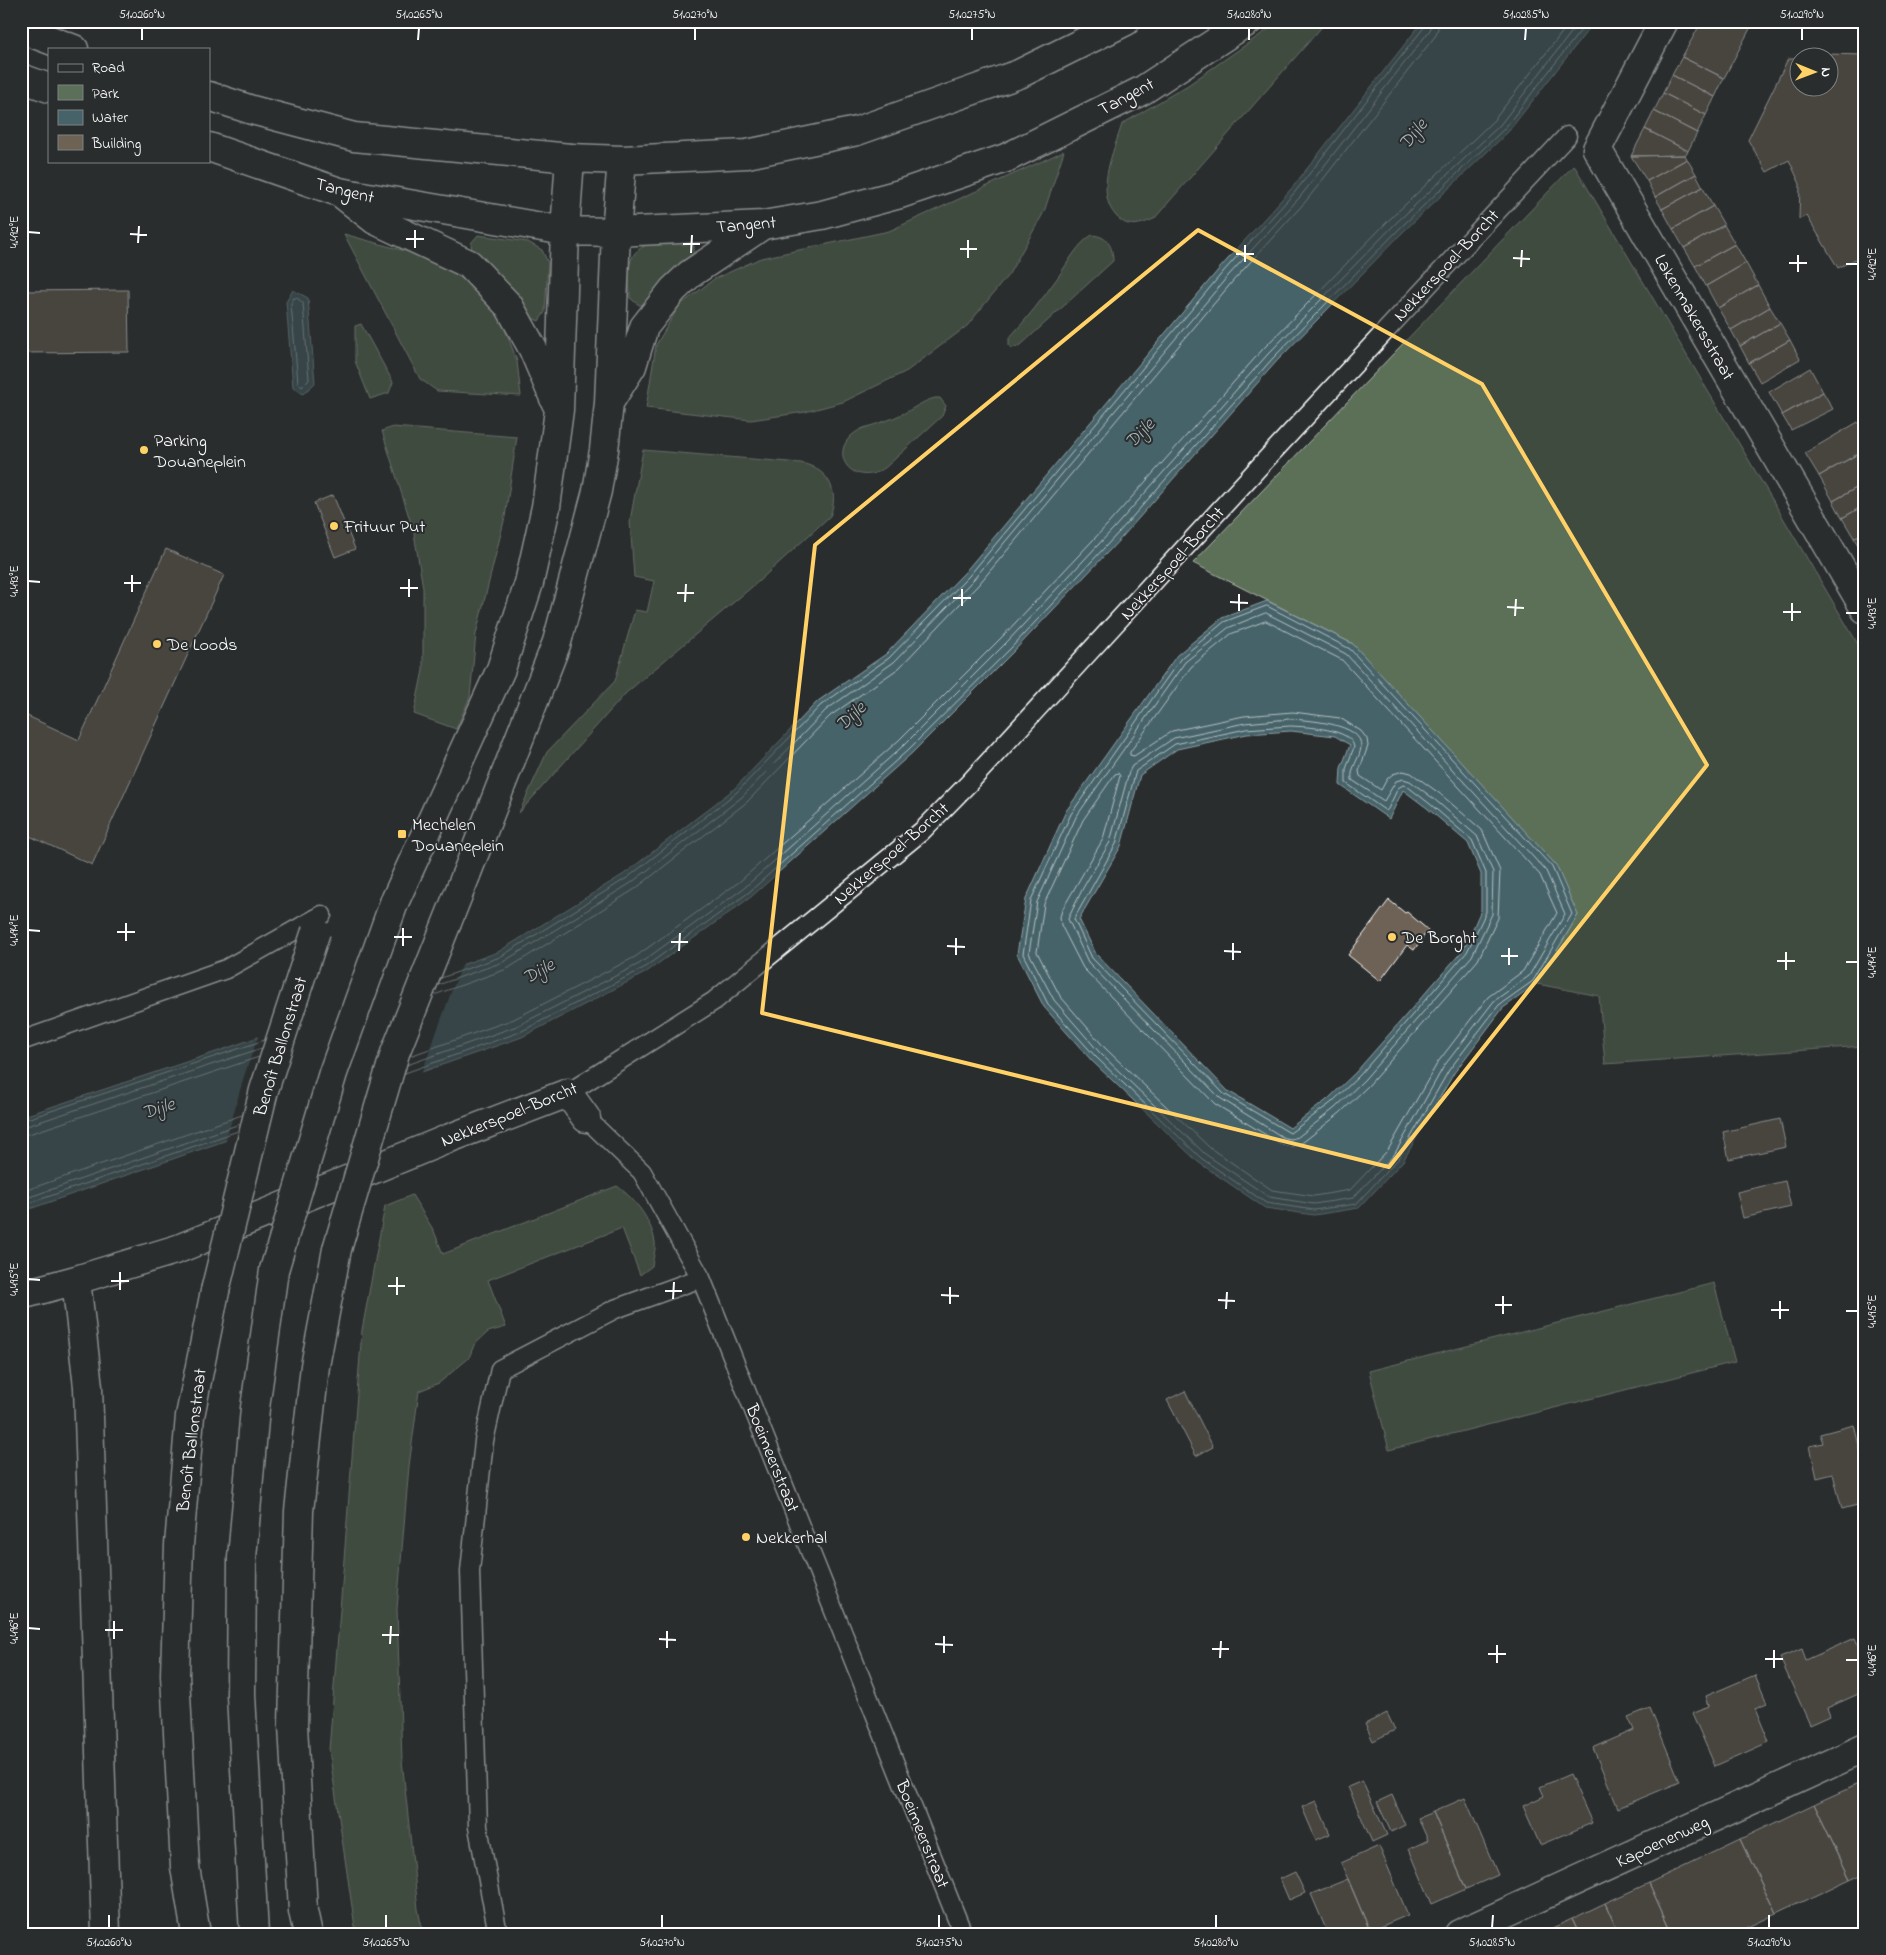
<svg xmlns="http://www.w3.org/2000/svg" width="1886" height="1955" font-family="'Indie Flower',sans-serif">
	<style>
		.green { fill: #5c6f59; stroke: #aeb7ac }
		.water { fill: #46636a; stroke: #90a1a6; fill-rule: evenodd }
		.pier { fill: #2a2d2e }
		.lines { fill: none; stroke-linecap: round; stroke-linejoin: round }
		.shore { stroke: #b5c1c3; stroke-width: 1 }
		.building { fill: #6d6254; stroke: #fff }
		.lane-casing { stroke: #fff; stroke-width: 21 }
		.street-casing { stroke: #fff; stroke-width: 31 }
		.secondary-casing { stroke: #fff; stroke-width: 31 }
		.primary-casing { stroke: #fff; stroke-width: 31 }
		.highway-casing { stroke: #fff; stroke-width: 31 }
		.lane { stroke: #2a2d2e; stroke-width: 18 }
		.street { stroke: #2a2d2e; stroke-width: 28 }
		.secondary { stroke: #2a2d2e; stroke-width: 28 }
		.primary { stroke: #2a2d2e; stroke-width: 28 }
		.highway { stroke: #2a2d2e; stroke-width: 28 }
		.secondary-bridge-casing { stroke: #fff; stroke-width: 31; stroke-linecap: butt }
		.primary-bridge-casing { stroke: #fff; stroke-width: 31; stroke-linecap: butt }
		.secondary-bridge { stroke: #2a2d2e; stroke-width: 28 }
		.primary-bridge { stroke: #2a2d2e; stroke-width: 28 }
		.marked { fill: none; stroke: #ffd166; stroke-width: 4; stroke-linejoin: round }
		.ticks { fill: none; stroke: #fff; stroke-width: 2 }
		.poi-dot { fill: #ffd166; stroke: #2a2d2e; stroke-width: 2 }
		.labels { text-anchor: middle; stroke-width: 4; stroke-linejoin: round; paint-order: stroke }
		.street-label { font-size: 18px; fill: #fff; stroke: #2a2d2e }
		.poi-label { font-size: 18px; fill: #fff; stroke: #2a2d2e; text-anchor: start }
		.water-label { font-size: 19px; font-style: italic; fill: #acb9bc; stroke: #2a2d2e }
		.neatline { fill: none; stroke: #fff; stroke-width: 2 }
		.ticks-label { font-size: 12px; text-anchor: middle; fill: #fff }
	</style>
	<rect width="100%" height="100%" fill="#2a2d2e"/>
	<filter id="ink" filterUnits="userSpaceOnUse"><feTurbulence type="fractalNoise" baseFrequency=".02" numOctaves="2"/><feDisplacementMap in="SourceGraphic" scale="10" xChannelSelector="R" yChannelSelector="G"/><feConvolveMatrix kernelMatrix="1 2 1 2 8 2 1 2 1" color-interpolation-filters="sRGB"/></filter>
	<g filter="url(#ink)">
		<path class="green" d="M1280,21H1327L1154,219C1139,225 1128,229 1116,216C1094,191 1114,151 1122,124L1188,85Z
			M1064,151L1044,212L1009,274L967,326L907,371L843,402L805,412L751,420L646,408L656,345L679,306L714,279L761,258L889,231Z
			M1574,165L1865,656V1046L1605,1064L1599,996L1537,984L1578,915L1353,644L1193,563Z
			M344,234L427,257L466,281L501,318L517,361L521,396L437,391L420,379Z
			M478,235L528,242L542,250L548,263L545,312L539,321L527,316L509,285L472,251L471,243Z
			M1092,235C1108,236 1113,247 1113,261L1021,345L1012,348L1009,346V338C1027,319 1043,298 1058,277C1068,263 1077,244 1092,235Z
			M684,239L694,246V253L683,261L648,304L639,305L630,298C630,288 627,273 630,263C636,240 665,241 684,239Z
			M361,324L393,382L389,393L370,399L355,361V326Z
			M935,398H940L946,406L942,416L886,467C857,489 828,458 851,436C855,432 862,428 867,427C879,423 890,420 900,415C912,410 922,401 935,398Z
			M393,427L517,437L505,517L476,634L470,697L456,729L414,714L423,670V588L414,533L382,431Z
			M643,450L801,463C828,469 840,490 830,516L759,581L626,693L519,813L547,752L615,681L635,610L647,612L654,581L634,577L630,521Z
			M617,1186C635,1199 651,1219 655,1242C656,1249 653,1259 652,1266L640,1275L622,1228L488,1280L506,1327L488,1332L474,1345L469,1358L439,1383L419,1391L409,1466L397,1609L402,1760L418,1909L423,1934H356L329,1750L362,1330L385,1206L412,1195L434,1231L443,1254Z
			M1714,1283L1735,1362L1389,1450L1369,1371Z"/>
		<path class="water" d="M1423,21H1595L1508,132L1403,232L1276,362L1123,536L1014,651L912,753L751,897L645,973L522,1037L21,1212V1117L216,1052L498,952L624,874L734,789L818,701L886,654L965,572L1219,269L1291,189Z
			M293,290L308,298L315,383L303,394L293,387L286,302Z
			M1267,601L1353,644L1556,865L1578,915L1537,984L1503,1008L1454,1073L1403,1161L1359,1208L1314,1215L1265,1208L1198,1162L1092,1061L1044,1007L1017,954L1026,899L1066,811L1177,655L1222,618ZM1291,731L1335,736L1350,745L1341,768L1340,785L1389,819L1403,790L1427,808L1468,843L1481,874V910L1464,949L1356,1072L1328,1099L1290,1128L1228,1091L1096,954L1079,919L1121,846L1140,775L1177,749L1247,734Z"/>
		<path class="pier" d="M464,961L452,990L421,1075L225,1144L244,1076L259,1034Z"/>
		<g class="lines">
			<path class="shore" d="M294,298H297L303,303L309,380L302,387L298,383L291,304Z
				M1267,606L1350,649L1552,867L1572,914L1533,981L1499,1005L1449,1070L1399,1158L1356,1204L1314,1210L1266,1203L1201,1158L1096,1057L1048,1004L1023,954L1031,900L1071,814L1181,658L1224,622Z
				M1266,613L1346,654L1546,871L1565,914L1529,976L1494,1001L1444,1066L1394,1155L1353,1198L1314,1204L1269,1197L1205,1154L1100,1053L1054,1000L1029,953L1037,902L1076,817L1185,662L1228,628Z
				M1266,621L1342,660L1540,875L1557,913L1523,971L1488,997L1438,1062L1388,1150L1350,1190L1314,1196L1272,1190L1210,1148L1105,1048L1060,996L1037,952L1044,904L1083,820L1115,774L1118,773L1120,776L1103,839L1062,910L1060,917L1061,925L1083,968L1215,1104L1281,1144L1291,1147L1302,1143L1340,1113L1369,1085L1478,960L1498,918L1500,871L1482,830L1439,793L1411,773L1403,771L1393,774L1387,779L1381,790L1360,776L1359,771L1368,746L1367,739L1361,731L1340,718L1293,712L1244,716L1172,731L1134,756L1130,755V752L1191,667L1231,634Z
				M1290,719C1306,720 1363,723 1361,747C1360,759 1350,767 1352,780L1384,801L1396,781L1403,779L1410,781L1434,799L1477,836L1493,872L1492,914L1472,956L1364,1080L1335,1108L1298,1137L1291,1139L1284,1138L1220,1098L1088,962L1068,919L1083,888L1110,842L1129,772L1132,766L1174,738L1245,723Z
				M1291,726C1307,727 1351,728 1354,747L1346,769V783L1386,811L1388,809L1398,788L1403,785L1407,786L1430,804L1472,840L1486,873V912L1467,952L1360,1075L1331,1103L1290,1133L1224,1094L1092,958L1074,919L1116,844L1136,771L1175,744L1246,729Z
				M441,978L500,957L627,878L737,792L821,705L889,658L969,576L1223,272L1295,192L1425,26L1426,21
				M438,985L503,962L631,883L742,797L826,710L894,662L973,580L1228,276L1300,197L1430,30L1433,21
				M434,995L507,969L635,889L747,802L830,716L899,668L979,584L1233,281L1306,201L1436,35L1440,21
				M410,1056L514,1019L635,957L739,882L899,740L1001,638L1109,523L1263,349L1390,219L1494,120L1571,21
				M407,1065L517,1026L639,964L744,888L904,745L1006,643L1114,528L1268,354L1395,224L1500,125L1580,21
				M405,1073L520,1032L642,969L748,893L908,750L1011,648L1119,532L1273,358L1399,229L1504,129L1588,21
				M21,1121L265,1040
				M21,1128L262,1048
				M21,1135L29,1134L259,1057
				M21,1192L242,1115
				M21,1200L240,1124
				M21,1206L238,1131"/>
		</g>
		<path class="building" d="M1702,21H1754L1724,78L1682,57Z
			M1828,54L1865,55V254L1838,268L1807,216L1799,219L1800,184L1789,160L1767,172L1748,140L1788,59H1798V88H1828Z
			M1682,57L1724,78L1715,97L1672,75Z
			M1672,75L1715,97L1706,115L1663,93Z
			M1663,93L1706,115L1697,133L1654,111Z
			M1654,111L1697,133L1688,151L1645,129Z
			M1645,129L1688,151L1685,155L1631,156Z
			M1685,155L1687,159L1647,181L1631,156Z
			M1687,159L1696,174L1655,197L1647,181Z
			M1696,174L1703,187L1662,209L1655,197Z
			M1703,187L1713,206L1673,229L1662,209Z
			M1713,206L1724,225L1684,248L1673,229Z
			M1724,225L1735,244L1695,266L1684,248Z
			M1735,244L1746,263L1706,286L1695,266Z
			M1746,263L1758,285L1718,308L1706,286Z
			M1758,285L1770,307L1731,330L1718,308Z
			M128,290L129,352L21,353V291Z
			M1770,307L1780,323L1740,346L1731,330Z
			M1780,323L1790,340L1749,363L1740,346Z
			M1790,340L1800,359L1760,382L1749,363Z
			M1810,368L1823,392L1782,415L1769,392Z
			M1823,392L1833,409L1791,430L1782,415Z
			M1858,422L1865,433V450L1819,476L1805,453Z
			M1861,452L1865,458V483L1833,501L1819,476Z
			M1865,483V505L1842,518L1833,501Z
			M333,495L355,549L335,557L314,503Z
			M1865,505V532L1854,538L1842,518Z
			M1865,532V558L1854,538Z
			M166,549L224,575L92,865L21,832V713L79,740Z
			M1389,900L1405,913L1407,912L1428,930L1414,950L1407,945L1380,981L1348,955Z
			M1780,1119L1786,1147L1729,1159L1723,1132Z
			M1785,1181L1791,1207L1743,1218L1737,1192Z
			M1185,1391L1213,1447L1196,1456L1167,1400Z
			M1854,1425L1865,1470V1503L1842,1509L1833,1474L1817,1478L1810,1446L1823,1443L1820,1434Z
			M1855,1638L1865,1661V1691L1827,1708L1830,1716L1810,1725L1780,1658L1802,1649L1806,1660Z
			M1755,1675L1767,1703L1755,1708L1769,1742L1715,1766L1692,1713L1709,1706L1706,1696Z
			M1650,1708L1680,1782L1618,1808L1593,1748L1634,1730L1628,1717Z
			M1387,1713L1395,1730L1373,1741L1365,1724Z
			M1570,1774L1592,1823L1540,1845L1523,1806L1544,1796L1540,1787Z
			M1362,1781L1387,1835L1372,1842L1348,1787Z
			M1865,1781V1872L1850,1879L1814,1804Z
			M1392,1795L1405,1825L1391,1832L1377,1802Z
			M1465,1798L1498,1875L1466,1889L1433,1812Z
			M1316,1801L1330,1834L1316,1840L1302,1807Z
			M1814,1804L1850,1879L1776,1914L1741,1839Z
			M1433,1812L1466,1889L1432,1904L1409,1849L1428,1840L1418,1818Z
			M1741,1839L1776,1914L1734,1934H1672L1649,1883Z
			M1379,1846L1408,1915L1370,1931L1341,1863Z
			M1295,1872L1305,1893L1289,1900L1280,1879Z
			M1348,1879L1370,1931L1364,1934H1328L1311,1894Z
			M1649,1883L1672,1934H1619L1605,1903Z
			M1605,1903L1619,1934H1579L1572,1919Z
			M1572,1919L1579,1934H1539Z
			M1865,1926V1934H1852L1851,1932Z"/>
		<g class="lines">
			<defs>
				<path id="lane" d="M21,1041L226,969L322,915
					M568,1093L714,1001L922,831L969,783L1270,455L1567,136
					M586,1118L642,1172L701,1278L963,1934
					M498,1934L478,1827L470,1571L484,1441L500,1369L615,1309L701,1278"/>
				<path id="street" d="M1664,21L1597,149L1865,609
					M76,1280L88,1387L106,1934
					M21,1295L76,1280L178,1249L450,1138L568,1093L586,1118
					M1459,1934L1865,1748"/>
				<path id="secondary" d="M196,1934L185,1867L175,1675L179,1545L190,1416L215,1291"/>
				<path id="primary" d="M339,192L565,231L616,232L763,225L822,215L900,194L1006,158L1143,90L1248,21
					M342,194L375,220L469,264L509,306L533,349L556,403
					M610,401L632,366L644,327L673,290L690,274L763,225
					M466,875L557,642L597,491L604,450L609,403L616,232L622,160
					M394,903L501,669L529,583L546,507L559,410L565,231L570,158L622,160L747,154L857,131L1019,74L1126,21
					M254,1934L241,1695L242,1558L255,1408L274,1270
					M308,1934L303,1911L293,1725L299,1511L315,1366L337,1249"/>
				<path id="highway" d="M21,29L74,49
					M21,78L49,88
					M209,96L252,110L354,137L570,158
					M209,147L339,192"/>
			</defs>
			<use href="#lane" class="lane-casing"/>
			<use href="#street" class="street-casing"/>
			<use href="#secondary" class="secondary-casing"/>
			<use href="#primary" class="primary-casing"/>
			<use href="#highway" class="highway-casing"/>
			<use href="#lane" class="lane"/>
			<use href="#street" class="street"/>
			<use href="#secondary" class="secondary"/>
			<use href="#primary" class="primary"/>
			<use href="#highway" class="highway"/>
			<defs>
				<path id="secondary-bridge" d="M215,1291L264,1090L316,931"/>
				<path id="primary-bridge" d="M337,1249L395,1053L466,875
					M274,1270L333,1073L394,903"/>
			</defs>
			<use href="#secondary-bridge" class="secondary-bridge-casing"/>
			<use href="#primary-bridge" class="primary-bridge-casing"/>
			<use href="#secondary-bridge" class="secondary-bridge"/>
			<use href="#primary-bridge" class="primary-bridge"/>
		</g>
	</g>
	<path d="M0 0H1886V1955H0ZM1198,230L1482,384L1707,765L1389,1167L762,1013L815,545Z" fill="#2a2d2e" fill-opacity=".55" fill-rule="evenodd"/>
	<path class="marked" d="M1198,230L1482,384L1707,765L1389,1167L762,1013L815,545Z"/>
	<path class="ticks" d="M142,40V28M418,40L419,28M695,40V28M972,40V28M1249,40V28M1525,40L1526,28M1802,40V28M28,232L40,233M130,234L147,235M406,239H424M138,243L139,226M683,244H700M415,248V230M960,249H977M691,253L692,235M1236,254H1254M968,258V240M1513,258L1530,259M1245,262V245M1789,263H1807M1846,264H1858M1521,267L1522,250M1798,272V255M28,581L40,582M124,583H141M400,588H418M132,592V575M677,593H694M409,597V579M953,598H971M685,602L686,584M1230,602L1248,603M962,606V589M1507,607L1524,608M1239,611V594M1783,612H1801M1846,613H1858M1515,616L1516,599M1792,621V603M28,930L40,931M117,932H135M394,937H412M126,941V923M671,942H688M403,946V928M947,946L965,947M679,951L680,933M1224,951L1241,952M956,955V938M1501,956H1518M1233,960V943M1777,961H1795M1846,962H1858M1509,965V948M1786,970V952M28,1279L40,1280M111,1281H129M388,1286H405M120,1290V1272M665,1291H682M397,1295V1277M941,1295L959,1296M673,1299L674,1282M1218,1300L1235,1301M950,1304V1287M1495,1305H1512M1226,1309L1227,1292M1771,1310H1789M1846,1311H1858M1503,1314V1296M1780,1319V1301M28,1628L40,1629M105,1630H123M382,1635H399M114,1639V1621M659,1639L676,1640M390,1644L391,1626M935,1644L953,1645M667,1648V1631M1212,1649H1229M944,1653V1636M1488,1654H1506M1220,1658L1221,1641M1765,1659H1783M1846,1660H1858M1497,1663V1645M1774,1668V1650M109,1928V1915M386,1928V1915M662,1928V1915M939,1928V1915M1216,1928V1915M1492,1928L1493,1915M1769,1928V1915"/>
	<g class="poi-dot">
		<circle cx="144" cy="450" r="5"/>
		<circle cx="334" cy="526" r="5"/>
		<circle cx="157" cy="644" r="5"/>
		<rect x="397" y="829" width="10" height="10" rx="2.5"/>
		<circle cx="1392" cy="937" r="5"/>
		<circle cx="746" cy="1537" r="5"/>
	</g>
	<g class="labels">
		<g class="street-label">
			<text transform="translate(1126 96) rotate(-28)" y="6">Tangent</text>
			<text transform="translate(345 190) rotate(14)" y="6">Tangent</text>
			<text transform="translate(746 224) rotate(-5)" y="6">Tangent</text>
			<text transform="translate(1446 265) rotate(-47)" y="6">Nekkerspoel-Borcht</text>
			<text transform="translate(1695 317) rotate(60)" y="6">Lakenmakersstraat</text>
			<text transform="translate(1172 563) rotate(-48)" y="6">Nekkerspoel-Borcht</text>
			<text transform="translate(891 853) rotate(-41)" y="6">Nekkerspoel-Borcht</text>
			<text transform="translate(280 1046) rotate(-73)" y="6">Benoît Ballonstraat</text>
			<text transform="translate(509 1114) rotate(-22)" y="6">Nekkerspoel-Borcht</text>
			<text transform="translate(191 1440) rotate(-83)" y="6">Benoît Ballonstraat</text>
			<text transform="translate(773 1458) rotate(68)" y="6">Boeimeerstraat</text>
			<text transform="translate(923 1834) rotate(68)" y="6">Boeimeerstraat</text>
			<text transform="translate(1662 1841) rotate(-25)" y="6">Kapoenenweg</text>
		</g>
		<g class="poi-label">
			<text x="154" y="446">Parking<tspan x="154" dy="21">Douaneplein</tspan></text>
			<text x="344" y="532">Frituur Put</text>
			<text x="167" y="650">De Loods</text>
			<text x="412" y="830">Mechelen<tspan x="412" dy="21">Douaneplein</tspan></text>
			<text x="1402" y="943">De Borght</text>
			<text x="756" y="1543">Nekkerhal</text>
		</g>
		<g class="water-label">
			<text transform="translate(1412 133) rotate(-51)" y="7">Dijle</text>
			<text transform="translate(1139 432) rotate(-46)" y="7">Dijle</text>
			<text transform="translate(850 715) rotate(-43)" y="7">Dijle</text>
			<text transform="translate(538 970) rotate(-29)" y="7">Dijle</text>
			<text transform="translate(158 1107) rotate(-18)" y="7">Dijle</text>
		</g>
	</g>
	<rect width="1886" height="1955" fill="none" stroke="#2a2d2e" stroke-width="55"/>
	<rect x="48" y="48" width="162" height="115" fill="#2a2d2e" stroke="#7f8182"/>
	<rect x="58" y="64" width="25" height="8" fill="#2a2d2e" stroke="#7f8182"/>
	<text x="92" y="72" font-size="15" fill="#ffffff">Road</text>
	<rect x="58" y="85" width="25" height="15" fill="#5c6f59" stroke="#7f8182"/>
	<text x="92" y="98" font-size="15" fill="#ffffff">Park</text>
	<rect x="58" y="110" width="25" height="15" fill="#46636a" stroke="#7f8182"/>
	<text x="92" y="122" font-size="15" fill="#ffffff">Water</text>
	<rect x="58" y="135" width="25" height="15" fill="#6d6254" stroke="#7f8182"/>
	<text x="92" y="148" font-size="15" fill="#ffffff">Building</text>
	<g transform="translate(1814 72) rotate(91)"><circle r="24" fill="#2a2d2e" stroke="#7f8182"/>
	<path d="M0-4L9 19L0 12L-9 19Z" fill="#ffd166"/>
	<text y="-8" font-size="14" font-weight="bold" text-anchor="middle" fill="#ffffff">N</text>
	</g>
	<rect x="28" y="28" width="1830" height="1900" class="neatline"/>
	<g class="ticks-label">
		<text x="142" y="18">51.0260°N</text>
		<text x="419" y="18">51.0265°N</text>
		<text x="695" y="18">51.0270°N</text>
		<text x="972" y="18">51.0275°N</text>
		<text x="1249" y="18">51.0280°N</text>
		<text x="1526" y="18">51.0285°N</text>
		<text x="1802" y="18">51.0290°N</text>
		<text transform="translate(14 232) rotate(-90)" y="4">4.492°E</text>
		<text transform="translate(1872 264) rotate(-90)" y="4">4.492°E</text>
		<text transform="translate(14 581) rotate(-90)" y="4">4.493°E</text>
		<text transform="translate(1872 613) rotate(-90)" y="4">4.493°E</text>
		<text transform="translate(14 930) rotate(-90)" y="4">4.494°E</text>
		<text transform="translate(1872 962) rotate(-90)" y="4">4.494°E</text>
		<text transform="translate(14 1279) rotate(-90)" y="4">4.495°E</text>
		<text transform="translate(1872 1311) rotate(-90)" y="4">4.495°E</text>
		<text transform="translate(14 1628) rotate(-90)" y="4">4.496°E</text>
		<text transform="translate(1872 1660) rotate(-90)" y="4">4.496°E</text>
		<text x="109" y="1946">51.0260°N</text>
		<text x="386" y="1946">51.0265°N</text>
		<text x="662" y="1946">51.0270°N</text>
		<text x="939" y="1946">51.0275°N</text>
		<text x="1216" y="1946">51.0280°N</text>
		<text x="1492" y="1946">51.0285°N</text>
		<text x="1769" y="1946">51.0290°N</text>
	</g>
</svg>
